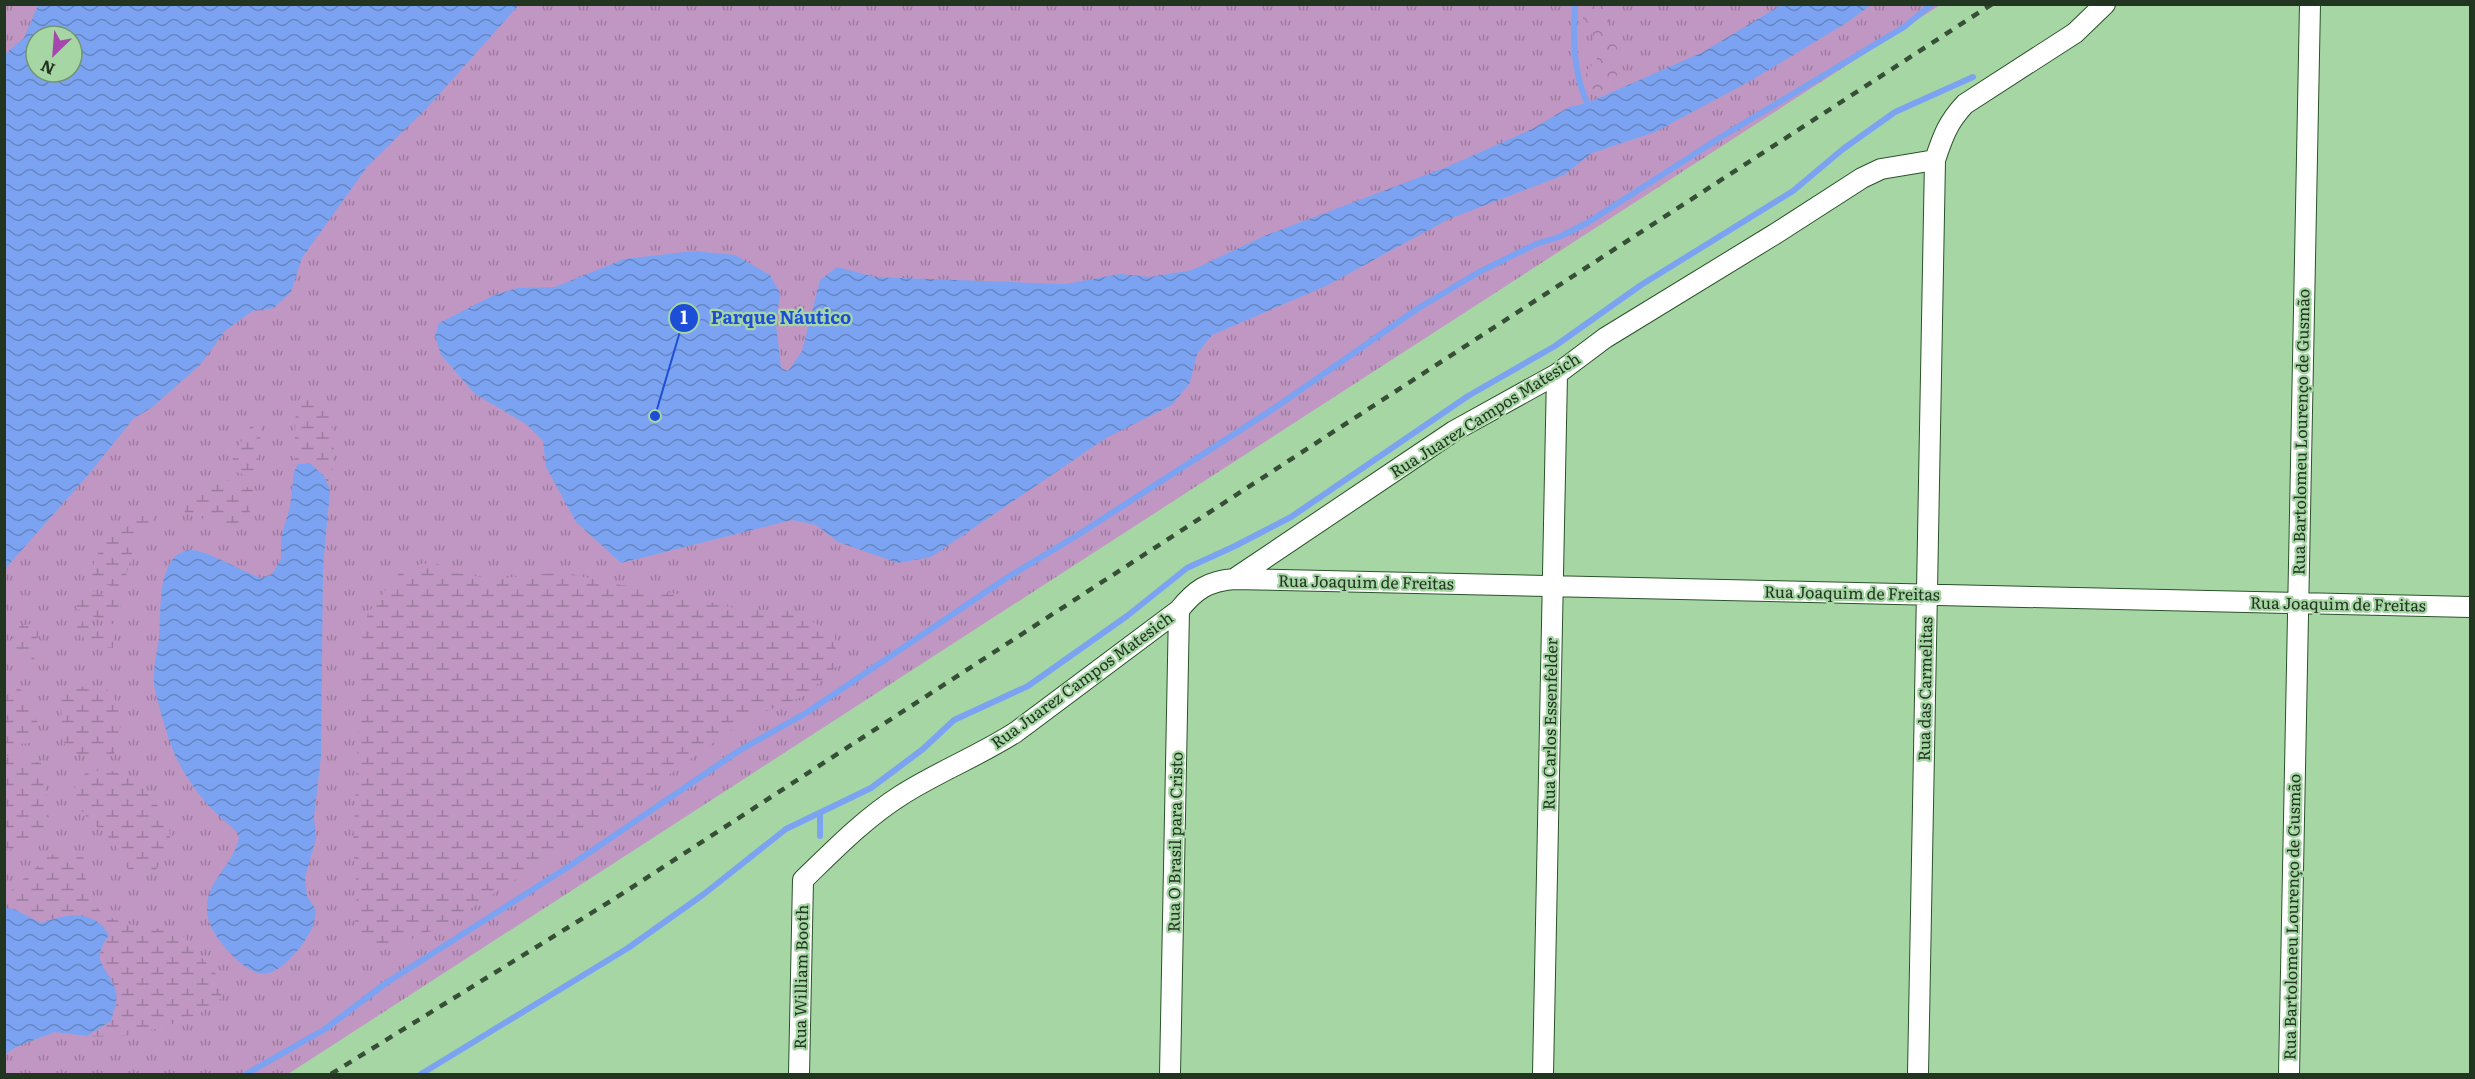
<svg xmlns="http://www.w3.org/2000/svg" width="2475" height="1079" font-family="Literata,serif">
	<style>
		.grass { fill: url(#grass-tufts); fill-rule: evenodd }
		.forest { fill: url(#forest-crowns) }
		.wetland { fill: url(#wetland-marsh) }
		.water { fill: url(#water-waves); fill-rule: evenodd }
		.lines { fill: none; stroke-linecap: round; stroke-linejoin: round }
		.stream { stroke: #7ca3f1; stroke-width: 6 }
		.minor-casing { stroke: #295329; stroke-width: 22 }
		.minor { stroke: #fff; stroke-width: 20 }
		.rail { stroke: #374f36; stroke-width: 4.5; stroke-dasharray: 8 8; stroke-linecap: butt }
		.labels { text-anchor: middle; stroke-width: 4.5; stroke-linejoin: round; paint-order: stroke }
		.street-label { font-size: 16px; fill: #223521; stroke: #a7d6a5 }
		.leader { fill: none; stroke: #1d4ed8; stroke-width: 2 }
		.callout-dot { fill: #1d4ed8; stroke: #a7d6a5; stroke-width: 2 }
		.mark-label { font-size: 18px; text-anchor: middle; font-weight: bold; fill: #fff }
		.callout-label { font-size: 18px; text-anchor: middle; font-weight: bold; fill: #1d4ed8; stroke: #a7d6a5; stroke-width: 4.5; stroke-linejoin: round; paint-order: stroke }
	</style>
	<defs>
		<pattern id="grass-tufts" width="24" height="20" patternUnits="userSpaceOnUse" patternTransform="scale(1.5)"><rect width="24" height="20" fill="#c097c3"/><path d="M3 7l-1-3M5 7V3M7 7l1-3M15 17l-1-3M17 17v-4M19 17l1-3" fill="none" stroke="#9c7c9e"/></pattern>
		<pattern id="forest-crowns" width="20" height="18" patternUnits="userSpaceOnUse" patternTransform="scale(1.5)"><rect width="20" height="18" fill="#c097c3"/><path d="M2 6a3 3 0 1 1 6 0M12 15a3 3 0 1 1 6 0" fill="none" stroke="#9c7c9e"/></pattern>
		<pattern id="wetland-marsh" width="20" height="14" patternUnits="userSpaceOnUse" patternTransform="scale(1.5)"><rect width="20" height="14" fill="#c097c3"/><path d="M1 5h8M5 5V1M11 12h8M15 12V8" fill="none" stroke="#9c7c9e"/></pattern>
		<pattern id="water-waves" width="16" height="10" patternUnits="userSpaceOnUse" patternTransform="scale(1.5)"><rect width="16" height="10" fill="#7ca3f1"/><path d="M0 5q4-4 8 0t8 0" fill="none" stroke="#6586c3"/></pattern>
	</defs>
	<rect width="100%" height="100%" fill="#a7d6a5"/>
	<path class="grass" d="M5,5H1940L288,1074H5ZM36,36H72V72H36Z"/>
	<path class="forest" d="M1583,5H1628L1610,15C1605,36 1613,34 1618,51C1621,63 1617,74 1614,85L1598,91L1584,85L1587,70L1597,60L1593,34L1583,22Z"/>
	<path class="wetland" d="M301,396C345,397 333,462 330,490L324,476L298,464L294,472L296,405Z
		M254,421L261,422C260,438 262,465 250,477L228,469L243,438Z
		M215,478L239,483L253,490V504L244,527L237,529L185,513L183,504Z
		M149,509L154,518L135,543L123,586L113,587L93,579C88,559 116,521 134,512C139,510 144,510 149,509Z
		M436,563L455,573L494,579L563,572L609,583L678,594L738,609L796,611L835,636L837,666L804,696L745,720L596,827L444,926L386,949L374,948L354,936L357,891L353,846L363,635L368,613L399,573L419,564Z
		M82,587L118,601L121,608L117,621L111,625L76,608L78,596Z
		M79,620L113,634V648C99,647 87,641 76,632Z
		M31,624L39,629L34,660L20,661L12,657L11,640L20,626Z
		M87,686L106,689C110,693 116,699 117,705C121,718 122,746 112,756L76,754L66,749L62,734L61,695L68,689Z
		M18,687C34,703 39,714 37,736L30,743L5,745V704L10,688Z
		M5,756H17L41,763C44,785 59,828 36,842C29,847 17,848 8,850L4,847Z
		M89,771C101,771 115,770 126,774C134,778 144,789 150,796C173,824 179,843 153,873C144,873 133,874 126,867C121,861 120,851 115,845C97,820 70,816 76,780Z
		M71,851L84,858C86,870 85,885 89,896C101,925 150,930 177,929L222,981L221,998C203,1018 143,1034 116,1037C106,1037 96,1036 87,1036L111,1021C113,1013 118,1000 116,992C109,966 88,963 109,935C94,909 65,914 41,923L14,909L5,908L4,897L50,855Z"/>
	<path class="water" d="M38,5H519L426,109L367,167L302,258L291,292L274,308L252,311L225,331L200,365L151,408L133,419L89,474L5,569V54L24,38ZM36,36H72V72H36Z
		M1781,5H1871L1846,23L1752,80L1655,132L1592,153L1564,175L1449,219L1326,286L1212,335L1197,354L1190,383L1172,405L1106,438L931,557L898,563L838,542L816,525L792,520L621,563L576,522L546,467L543,441L526,424L475,394L441,355L435,336L439,323L494,295L517,288L555,287L624,259L694,251L735,255L770,275L780,293L776,324L781,368L788,371L802,351L820,280L837,267L875,277L1065,284L1120,274L1150,277L1192,270L1264,236L1449,166L1532,129L1569,107L1587,103L1703,52Z
		M298,464H311L324,476L330,490L323,568L321,757L314,817L316,839L305,877L307,896L316,910C315,917 314,926 310,932C303,946 284,969 269,973C255,977 238,962 230,953C221,943 211,931 208,918C200,882 237,865 239,835C230,824 219,817 209,806C195,790 183,773 174,753C168,738 156,699 154,683C153,667 157,653 159,638C162,613 155,554 190,550C205,549 243,572 261,578L272,574L281,559V537L290,507L294,472Z
		M4,908L14,909L41,923C65,914 94,908 109,935C88,964 109,966 116,992C118,1000 113,1013 111,1021L87,1036L55,1032L18,1046L5,1054Z"/>
	<g class="lines">
		<path class="stream" d="M1575,4C1573,41 1573,70 1587,103
			M820,815V836
			M246,1074L325,1029L386,983L568,867L740,750L806,713L1005,579L1076,536L1276,407L1417,309L1479,272L1536,244L1559,237L1587,223L1721,137L1904,27L1932,4
			M421,1074L628,948L704,894L786,829L871,788L923,749L954,720L1028,686L1127,616L1187,568L1235,546L1291,517L1468,396L1555,346L1641,285L1793,191L1843,149L1895,112L1973,77"/>
		<defs>
			<path id="minor" d="M1234,579L2470,607
				M799,1074L803,880C834,850 864,819 900,796C937,772 979,756 1016,732L1179,610C1195,590 1208,581 1234,579L1454,431L1557,374L1605,338L1775,234L1862,178L1881,169L1935,160C1943,136 1948,122 1965,104L2075,33L2105,4
				M1170,1074L1179,610
				M1543,1074L1557,374
				M1918,1074L1935,160
				M2289,1074L2310,4"/>
		</defs>
		<use href="#minor" class="minor-casing"/>
		<use href="#minor" class="minor"/>
		<path class="rail" d="M331,1074L614,899L1992,4"/>
	</g>
	<g class="labels">
		<g class="street-label">
			<text transform="translate(1485 415) rotate(-32)" y="6">Rua Juarez Campos Matesich</text>
			<text transform="translate(2301 432) rotate(-89)" y="6">Rua Bartolomeu Lourenço de Gusmão</text>
			<text transform="translate(1366 582) rotate(1)" y="6">Rua Joaquim de Freitas</text>
			<text transform="translate(1852 593) rotate(1)" y="6">Rua Joaquim de Freitas</text>
			<text transform="translate(2338 604) rotate(1)" y="6">Rua Joaquim de Freitas</text>
			<text transform="translate(1082 680) rotate(-36)" y="6">Rua Juarez Campos Matesich</text>
			<text transform="translate(1925 689) rotate(-89)" y="6">Rua das Carmelitas</text>
			<text transform="translate(1550 724) rotate(-89)" y="6">Rua Carlos Essenfelder</text>
			<text transform="translate(1175 842) rotate(-89)" y="6">Rua O Brasil para Cristo</text>
			<text transform="translate(2292 917) rotate(-89)" y="6">Rua Bartolomeu Lourenço de Gusmão</text>
			<text transform="translate(801 977) rotate(-89)" y="6">Rua William Booth</text>
		</g>
	</g>
	<path class="leader" d="M655 416L684 318"/>
	<g class="callout-dot">
		<circle cx="655" cy="416" r="6"/>
		<circle cx="684" cy="318" r="15"/>
	</g>
	<g class="mark-label">
		<text x="684" y="324">1</text>
	</g>
	<g class="callout-label">
		<text x="781" y="324">Parque Náutico</text>
	</g>
	<rect width="2475" height="1079" fill="none" stroke="#223521" stroke-width="12"/>
	<g transform="translate(54 54) rotate(205)"><circle r="28" fill="#a7d6a5" stroke="#729670" stroke-width="1.5"/>
	<path d="M0-4.5L10 22L0 15L-10 22Z" fill="#a647b0"/>
	<text y="-9" font-size="16" font-weight="bold" text-anchor="middle" fill="#223521">N</text>
	</g>
</svg>
